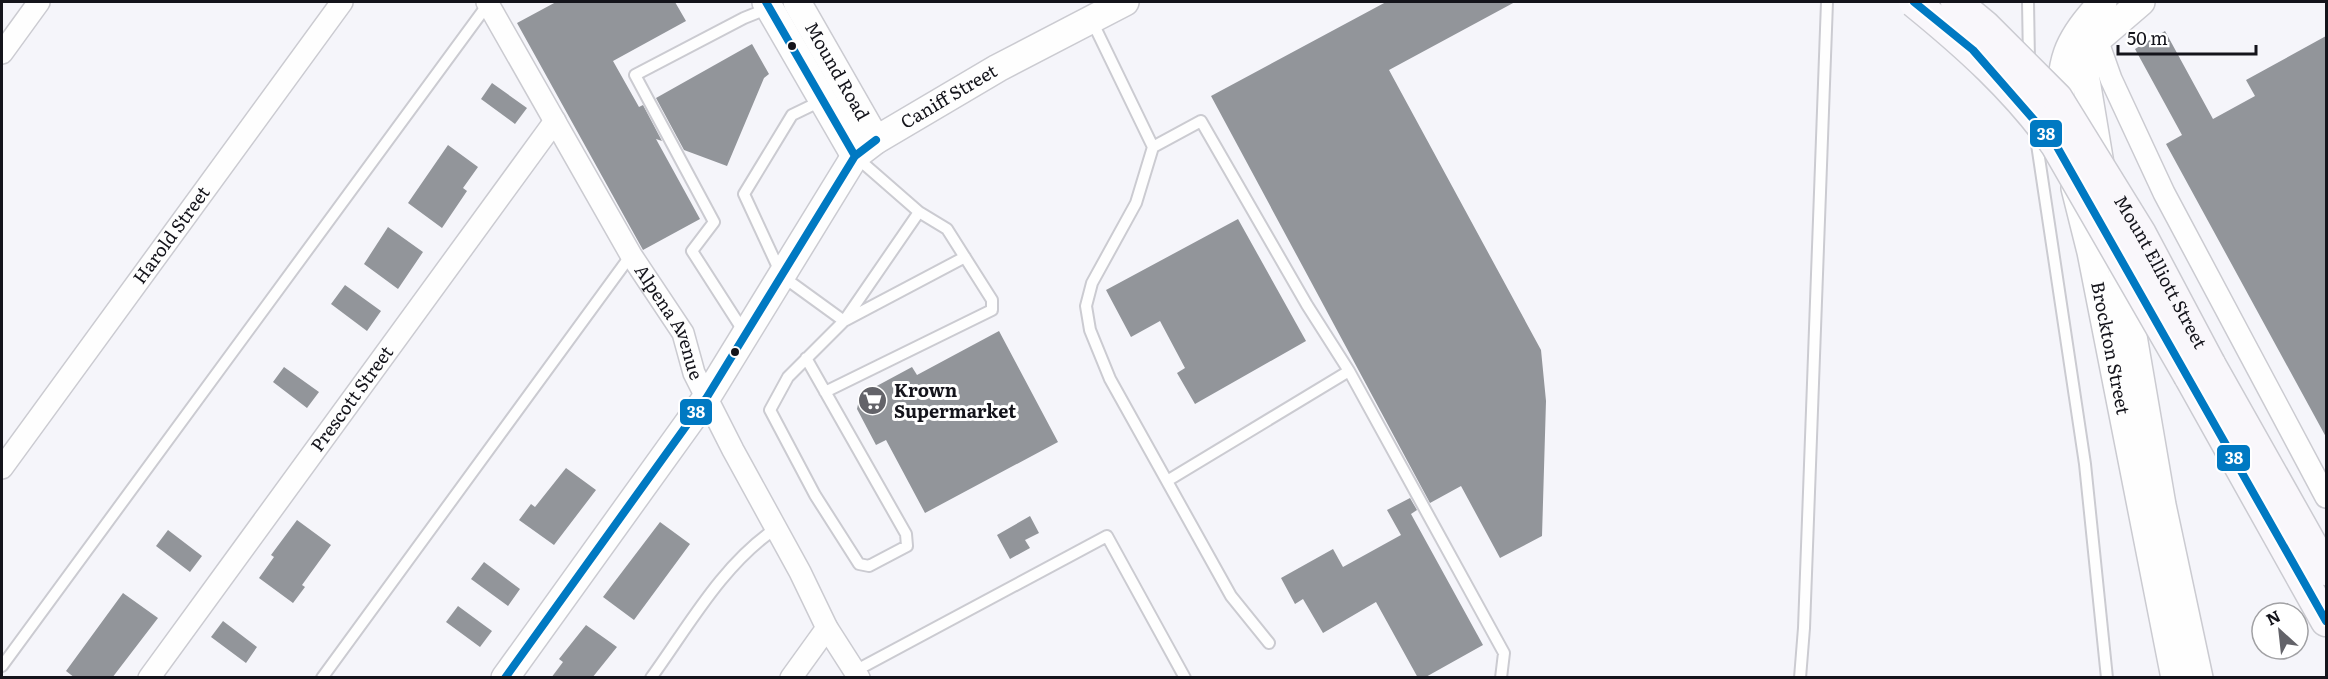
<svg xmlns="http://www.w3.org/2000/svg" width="2328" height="679" font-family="Literata,serif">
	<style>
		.building { fill: #92959a }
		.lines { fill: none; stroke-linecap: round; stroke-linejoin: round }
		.service-casing { stroke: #cbcbd1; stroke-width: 14 }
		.minor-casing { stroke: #cbcbd1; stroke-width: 24 }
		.tertiary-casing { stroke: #cbcbd1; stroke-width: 30 }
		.secondary-casing { stroke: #cbcbd1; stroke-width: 33 }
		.service { stroke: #fefefe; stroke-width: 10 }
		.minor { stroke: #fefefe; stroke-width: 21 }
		.tertiary { stroke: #fefefe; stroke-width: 27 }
		.secondary { stroke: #f9f7fb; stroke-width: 30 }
		.secondary-bridge-casing { stroke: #cbcbd1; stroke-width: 33; stroke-linecap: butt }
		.secondary-bridge { stroke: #f9f7fb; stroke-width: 30 }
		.bus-1-casing { stroke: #fff; stroke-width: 12 }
		.bus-1 { stroke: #0079c2; stroke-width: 8 }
		.bus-dot { fill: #14141b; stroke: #fff; stroke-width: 2 }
		.labels { text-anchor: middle; stroke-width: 6; stroke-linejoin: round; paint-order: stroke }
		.street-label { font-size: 18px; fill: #14141b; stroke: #fff }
		.poi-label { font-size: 18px; font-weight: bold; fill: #14141b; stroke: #fff; text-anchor: start }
		.line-badge { stroke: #fff; stroke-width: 2 }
		.badge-label { font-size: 16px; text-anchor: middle; font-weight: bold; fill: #fff }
	</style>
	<rect width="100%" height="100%" fill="#f5f5fa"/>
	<path class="building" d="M556,2H675L686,21L613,61L639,107L643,105L662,141L656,139L700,219L643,250L517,23Z
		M1386,2H1515L1389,70L1541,350L1546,401L1542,536L1500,558L1461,486L1430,503L1211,96Z
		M2165,31L2213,119L2255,96L2246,80L2326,36V437L2166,144L2182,135L2135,49Z
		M752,44L769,74L764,78L727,166L684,150L656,98Z
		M492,83L527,108L515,124L481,99Z
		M448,145L478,167L463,188L467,191L442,228L408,203Z
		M1238,219L1306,341L1195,404L1177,373L1185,368L1160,321L1131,337L1106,290Z
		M388,227L423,252L398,289L364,264Z
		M345,285L381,311L367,331L331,304Z
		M999,331L1058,442L925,513L886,440L876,445L857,409L860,395L912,367L917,375Z
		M284,367L319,392L307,408L273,382Z
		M566,468L596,490L554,545L519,520L531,504L535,507Z
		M1410,498L1417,510L1411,514L1483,645L1424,678H1418L1376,602L1323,633L1303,599L1295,604L1281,578L1333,549L1343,567L1401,535L1387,510Z
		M1030,516L1039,533L1025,540L1030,548L1010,559L997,535Z
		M297,520L331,545L302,585L305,587L293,603L259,578L274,557L271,555Z
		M660,522L690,544L634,620L603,597Z
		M168,530L202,556L190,572L156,546Z
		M484,562L520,589L508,606L471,579Z
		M123,593L158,618L112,678H75L66,671Z
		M458,606L492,631L480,647L446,622Z
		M223,621L257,647L246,663L211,637Z
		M586,625L617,647L592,678H551L563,662L559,659Z"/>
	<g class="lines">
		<defs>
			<path id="service" d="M2028,2L2029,61
				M1091,19L1153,147L1201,121L1307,305L1349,371L1504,653L1501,678
				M823,100L792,115L744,194L782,276L844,321L919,212L856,157
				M2035,131L2085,464L2107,678
				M1153,147L1136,203L1092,283L1086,306L1090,330L1110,379L1231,596L1269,643
				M744,332L692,251L714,222L635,75L744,18L769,8
				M806,358L906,534L907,546L869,566L859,564L815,495L770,410L788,377L844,321L965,257
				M825,392L992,310V300L947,229L919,212
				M1167,481L1349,371
				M2,666L488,4
				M855,671L1107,536L1185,678
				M322,678L631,255
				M651,678C688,627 722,565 775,529
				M1800,678L1804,628L1827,2"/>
			<g id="minor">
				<path id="s1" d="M487,2L631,255L683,333L694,373L733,450L800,572L827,628L859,678"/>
				<path d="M2095,34L2111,79L2164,193L2326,497"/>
				<path d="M2,53L39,2"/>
				<path id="s2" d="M2,468L342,2"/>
				<path id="s3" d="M149,678L555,121"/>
				<path d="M791,678L827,628"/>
			</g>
			<g id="tertiary">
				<path d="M766,2L855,156"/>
				<path id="s4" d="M797,2L876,140"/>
				<path d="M2061,115C2060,62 2065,41 2103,2"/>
				<path d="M2100,164L2085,74L2098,39L2141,2"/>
				<path id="s5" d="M2075,188L2091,252L2175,678"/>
				<path d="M2120,260L2162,505L2199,678"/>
				<path id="s6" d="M505,678L707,397L855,156L876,140L998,68L1125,2"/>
			</g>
			<path id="secondary" d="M2210,364L2326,570
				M2189,376L2326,621"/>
		</defs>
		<use href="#service" class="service-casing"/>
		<use href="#minor" class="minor-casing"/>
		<use href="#tertiary" class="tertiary-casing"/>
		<use href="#secondary" class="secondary-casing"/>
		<use href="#service" class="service"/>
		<use href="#minor" class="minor"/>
		<use href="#tertiary" class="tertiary"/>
		<use href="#secondary" class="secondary"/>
		<defs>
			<g id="secondary-bridge">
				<path d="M1914,2C1967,45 2016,89 2056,145L2189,376"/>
				<path id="s7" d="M1956,2L1985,26L2057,98L2141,234L2210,364"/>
			</g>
		</defs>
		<use href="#secondary-bridge" class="secondary-bridge-casing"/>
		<use href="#secondary-bridge" class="secondary-bridge"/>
		<defs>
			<path id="bus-1" d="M766,2L855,156
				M1914,2L1973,50L2056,145L2326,621
				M505,678L707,397L855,156L876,140"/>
		</defs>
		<use href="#bus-1" class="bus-1-casing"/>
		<use href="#bus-1" class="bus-1"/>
	</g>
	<defs>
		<symbol id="supermarket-disc" viewBox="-11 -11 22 22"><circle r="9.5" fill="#636369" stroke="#fff"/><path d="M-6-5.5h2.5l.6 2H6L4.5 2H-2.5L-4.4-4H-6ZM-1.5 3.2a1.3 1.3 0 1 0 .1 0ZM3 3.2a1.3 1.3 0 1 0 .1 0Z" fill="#fff"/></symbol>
	</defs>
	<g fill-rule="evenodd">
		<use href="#supermarket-disc" x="856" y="384" width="33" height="33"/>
	</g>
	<g class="bus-dot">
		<circle cx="792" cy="46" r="5"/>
		<circle cx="735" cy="352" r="5"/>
	</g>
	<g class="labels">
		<g class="street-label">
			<text dy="6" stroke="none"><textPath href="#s4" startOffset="80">Mound Road</textPath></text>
			<text dy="6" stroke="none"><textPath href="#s6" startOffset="740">Caniff Street</textPath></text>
			<text dy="6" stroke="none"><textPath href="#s2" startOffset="288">Harold Street</textPath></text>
			<text dy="6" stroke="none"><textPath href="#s7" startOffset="342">Mount Elliott Street</textPath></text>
			<text dy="6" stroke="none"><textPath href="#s1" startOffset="369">Alpena Avenue</textPath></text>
			<text dy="6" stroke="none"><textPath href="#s5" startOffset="164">Brockton Street</textPath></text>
			<text dy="6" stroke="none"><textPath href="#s3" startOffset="345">Prescott Street</textPath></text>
		</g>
		<g class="poi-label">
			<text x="894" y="397">Krown<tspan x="894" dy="21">Supermarket</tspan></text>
		</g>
	</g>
	<g class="line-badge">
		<rect x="2029" y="119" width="34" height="29" rx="6" fill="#0079c2"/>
		<rect x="679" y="398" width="34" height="28" rx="6" fill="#0079c2"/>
		<rect x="2216" y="444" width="35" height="28" rx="6" fill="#0079c2"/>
	</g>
	<g class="badge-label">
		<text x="2046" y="140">38</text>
		<text x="696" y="418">38</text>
		<text x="2234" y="464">38</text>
	</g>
	<rect width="2328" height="679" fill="none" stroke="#14141b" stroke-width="6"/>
	<g transform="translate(2280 631) rotate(333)"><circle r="28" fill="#ffffff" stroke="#a1a1a4" stroke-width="1.5"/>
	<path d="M0-4.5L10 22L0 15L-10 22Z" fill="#636369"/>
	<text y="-9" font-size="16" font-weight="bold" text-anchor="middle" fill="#14141b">N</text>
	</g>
	<path d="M2118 45v9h138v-9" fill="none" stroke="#14141b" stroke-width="3"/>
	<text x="2127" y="45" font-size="18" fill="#14141b" stroke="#ffffff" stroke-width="4.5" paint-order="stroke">50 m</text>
</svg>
